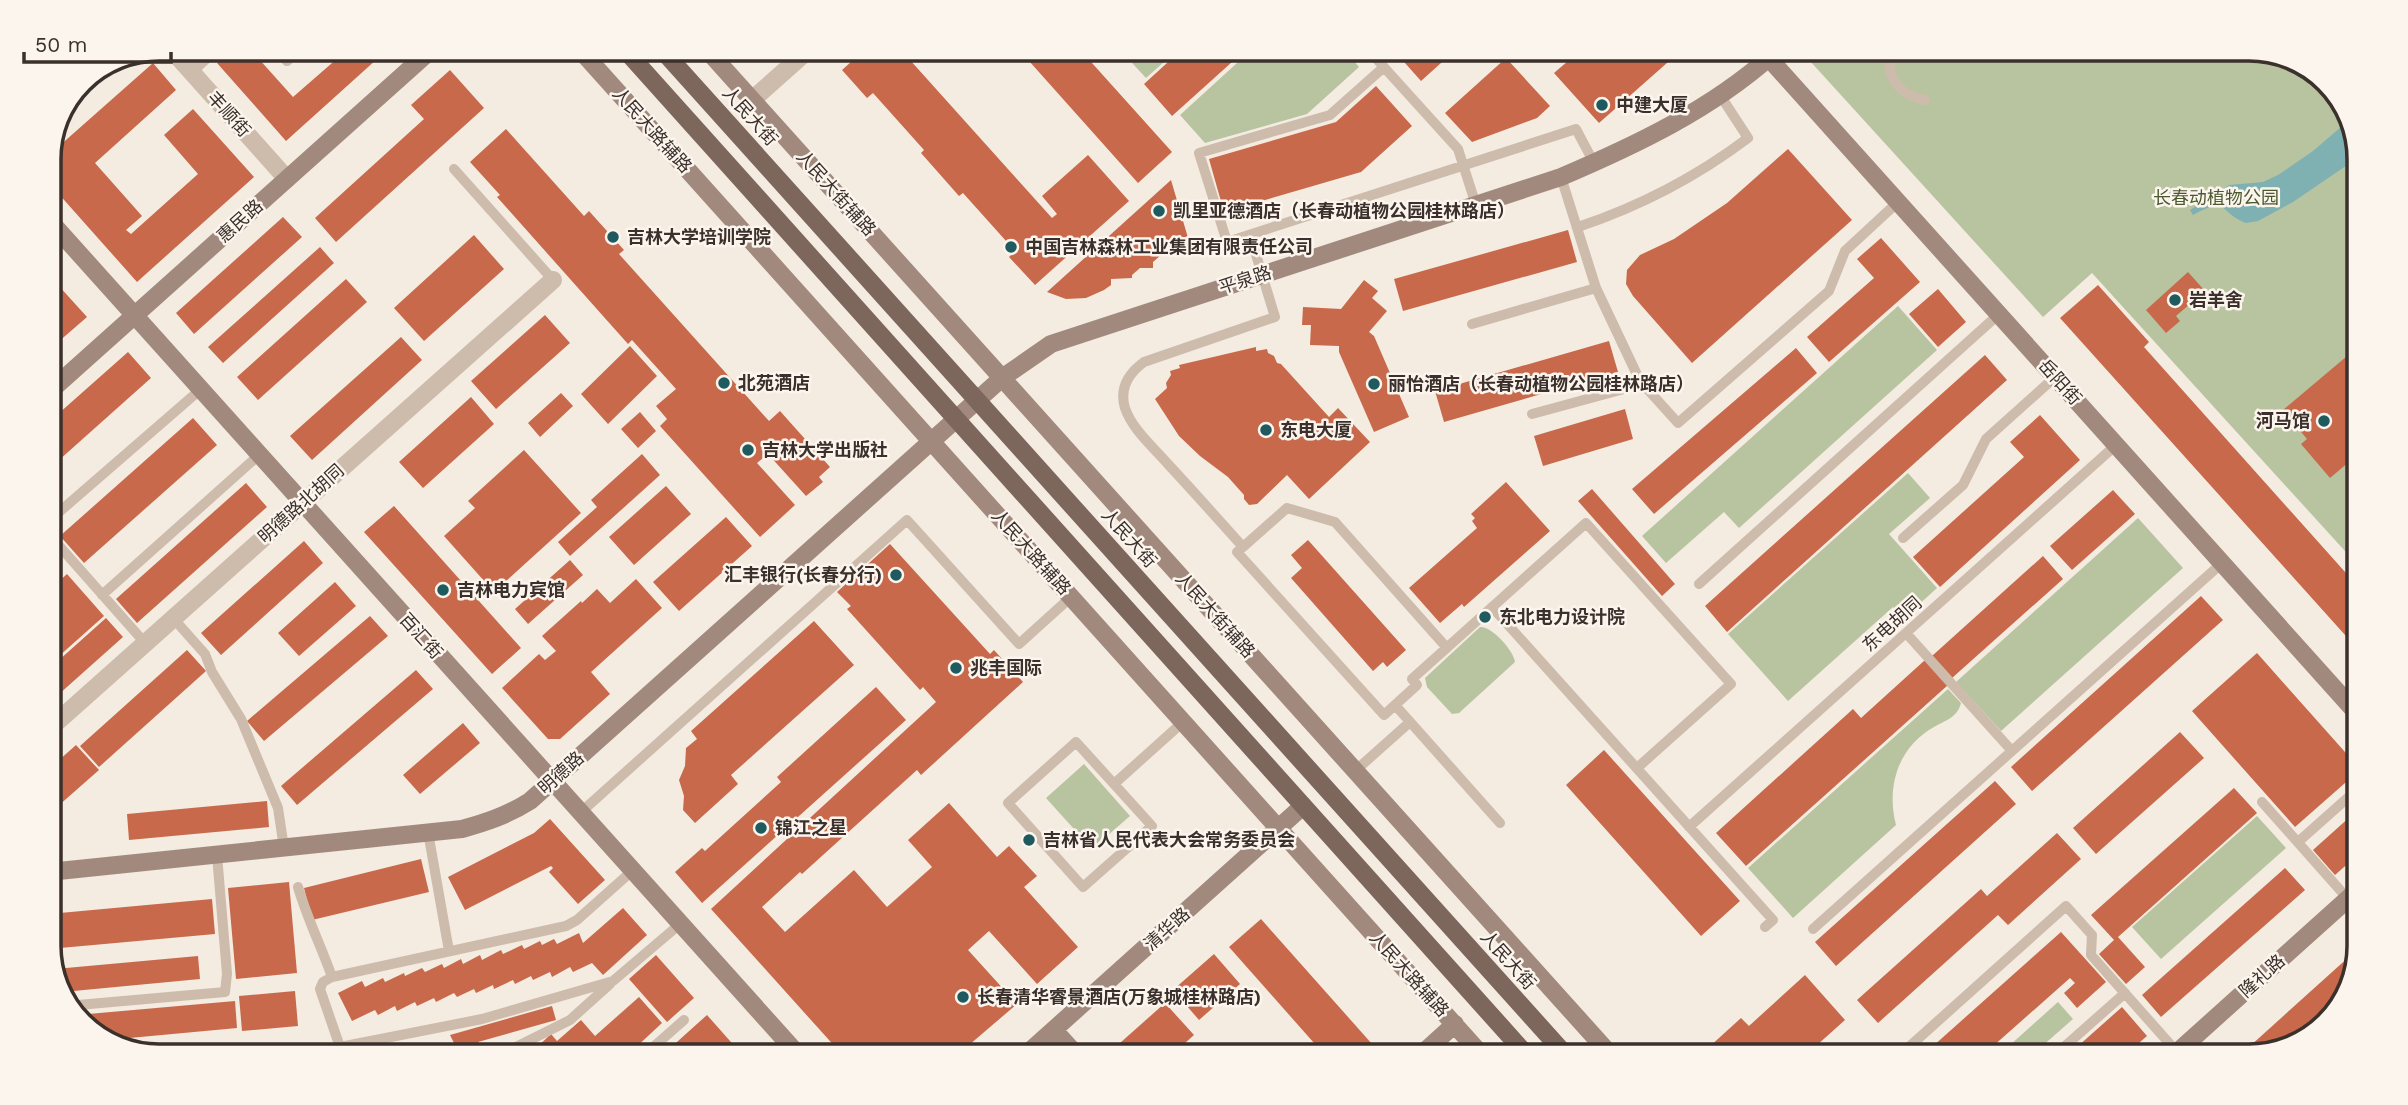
<svg xmlns="http://www.w3.org/2000/svg" width="2408" height="1105" font-family="'Work Sans','Noto Sans SC',sans-serif">
	<style>
		.green { fill: #b8c4a0 }
		.water { fill: #7fb0b2 }
		.building { fill: #c8694b }
		.lines { fill: none; stroke-linecap: round; stroke-linejoin: round }
		.lane { stroke: #cdbbac; stroke-width: 10 }
		.street { stroke: #cdbbac; stroke-width: 18 }
		.secondary { stroke: #a18a7d; stroke-width: 18 }
		.primary { stroke: #7d675c; stroke-width: 18 }
		.poi-dot { fill: #1f5a5e; stroke: #fbf5ee; stroke-width: 2.5 }
		.labels { text-anchor: middle; stroke-width: 5; stroke-linejoin: round; paint-order: stroke }
		.poi-label { font-size: 18px; font-weight: bold; fill: #3b302b; stroke: #fbf5ee; text-anchor: start }
		.street-label { font-size: 18px; fill: #3b302b; stroke: #fbf5ee }
		.park-label { font-size: 18px; fill: #4a5a2e; stroke: #fbf5ee }
		.rim { fill: none; stroke: #3b302b; stroke-width: 3.5 }
	</style>
	<rect width="100%" height="100%" fill="#f4ebe1"/>
	<path class="green" d="M1123,53H1174L1146,78Z
		M1248,53L1348,54L1359,67L1307,114L1205,143L1180,115Z
		M1816,56L2291,58L2340,98L2359,153L2355,562L2092,273L2043,317L1810,61Z
		M1898,306L1937,350L1739,528L1724,512L1666,563L1642,536Z
		M1908,473L1930,498L1889,534L1937,588L1904,618L1893,607L1788,701L1728,634Z
		M2138,518L2183,568L2001,731L1956,682Z
		M1480,627C1492,626 1514,651 1515,662L1459,713L1452,714L1427,687L1425,678Z
		M1948,689L1961,703C1957,718 1946,720 1934,727C1898,747 1886,787 1896,825L1793,918L1748,868Z
		M1084,764L1130,816L1092,849L1046,798Z
		M2257,816L2286,848L2161,959L2132,927Z
		M2058,1002L2073,1019L2032,1055H1999Z"/>
	<path class="water" d="M2348,121L2359,157L2293,202L2258,221L2246,223C2216,211 2230,195 2193,215L2190,210L2229,185L2263,182L2278,175L2313,151Z"/>
	<path class="building" d="M232,49H250L293,97L347,50H387L286,141L217,63Z
		M862,52H913L915,55L910,60L1052,218L1057,214L1042,196L1088,155L1129,201L1035,285L1009,257L1015,251L963,193L959,196L921,153L924,150L873,93L867,98L842,70Z
		M1021,52L1083,53L1172,152L1138,183Z
		M1178,53H1242L1172,116L1144,84Z
		M1397,54H1451L1421,81Z
		M1575,55H1676L1599,123L1554,73Z
		M1506,58L1550,106L1537,118L1472,142L1445,113Z
		M153,63L176,90L95,163L142,216L126,230L131,234L198,174L164,135L193,109L254,177L137,282L49,183V155Z
		M450,70L484,108L336,242L315,218L424,119L411,105Z
		M106,71V72L73,101L82,81Z
		M1376,86L1412,126L1361,172L1224,212L1209,159L1336,122Z
		M506,129L584,216L589,211L624,250L619,254L769,421L780,411L830,467L819,477L823,482L806,496L768,454L757,463L795,505L760,537L660,426L667,419L656,406L676,389L632,340L628,344L497,197L500,195L470,162Z
		M1788,149L1852,220L1692,363L1633,296L1626,284L1627,270L1640,255L1674,239L1727,203Z
		M1171,180L1191,248H1169L1153,262V268H1140L1132,275V278L1111,279V285L1104,290L1086,298L1066,299L1047,292Z
		M283,217L302,237L194,334L176,313Z
		M1568,230L1577,262L1403,311L1394,279Z
		M474,235L504,269L424,341L394,308Z
		M1881,238L1920,282L1829,362L1807,337L1874,278L1857,259Z
		M320,247L334,263L223,363L208,347Z
		M2188,272L2205,291L2176,316L2180,321L2166,333L2146,310Z
		M49,275L87,317L49,350Z
		M346,279L367,302L258,400L237,377Z
		M1364,280L1378,291L1372,298L1387,311L1369,332L1374,336L1409,417L1374,432L1339,352V346L1310,345L1311,325H1302L1303,307L1341,309Z
		M2098,285L2149,342L2144,347L2354,582V645L2060,318Z
		M1938,289L1966,322L1938,347L1909,314Z
		M545,315L570,343L496,409L471,381Z
		M401,337L422,360L312,460L290,436Z
		M1609,341L1618,372L1444,422L1435,391Z
		M630,346L657,376L608,424L581,394Z
		M1256,347V351L1267,349L1268,353L1274,356L1277,363L1281,364L1329,417L1338,408L1370,442L1309,499L1287,475L1257,504L1249,505L1244,499V495L1228,477L1200,456L1179,436L1155,399L1167,388L1166,383L1171,375L1170,371L1180,368L1179,365Z
		M1796,348L1817,373L1654,514L1632,489Z
		M2353,351L2357,356L2356,456L2330,478L2301,444L2307,439L2283,410Z
		M128,352L151,378L49,469V422Z
		M1985,355L2007,380L1727,632L1705,606Z
		M561,393L573,406L540,437L528,423Z
		M471,397L494,424L423,488L399,462Z
		M1625,409L1633,439L1543,466L1534,436Z
		M640,412L656,431L638,448L621,429Z
		M2040,415L2080,460L1940,587L1913,557L2024,457L2010,442Z
		M193,418L217,445L84,563L60,536Z
		M524,450L581,513L494,592L444,536L475,508L468,501Z
		M642,454L660,475L570,556L558,542L597,507L591,500Z
		M1506,482L1550,531L1464,607L1462,604L1440,623L1409,588L1477,528L1472,521L1475,518L1471,514Z
		M246,483L267,507L137,623L116,599Z
		M666,486L691,514L634,565L609,537Z
		M1592,489L1675,584L1662,596L1578,501Z
		M2113,490L2135,514L2072,570L2050,546Z
		M394,506L521,648L492,674L364,532Z
		M726,517L752,546L679,611L653,582Z
		M1308,540L1406,650L1387,667L1383,662L1373,671L1291,578L1302,568L1291,555Z
		M304,541L323,563L221,655L201,633Z
		M890,544L990,654L994,650L1023,682L921,775L917,770L802,874L800,872L762,907L785,932L854,870L887,907L932,867L908,840L949,803L997,857L1009,846L1037,876L1024,887L1078,947L1037,984L989,931L968,950L1017,1004L962,1051L838,1050L711,909L936,702L923,687L920,690L847,609L851,606L837,592Z
		M2043,556L2063,579L1952,678L1932,656Z
		M570,560L583,575L528,624L515,609Z
		M67,574L104,616L49,665V590Z
		M636,579L662,608L591,672L610,694L560,739H548L502,688L539,654L545,660L556,651L542,636L581,601L582,603L597,589L610,603Z
		M335,582L356,606L299,656L278,633Z
		M2201,596L2223,620L2032,791L2011,767Z
		M370,616L388,636L264,741L247,721Z
		M106,618L123,637L49,703V669Z
		M814,621L854,665L731,775L738,784L695,823L683,810L684,796L679,780L685,766L686,748L697,739L691,731Z
		M187,650L206,671L99,767L80,746Z
		M2257,653L2353,761V776L2295,827L2192,711Z
		M1925,660L1948,685L1746,866L1716,833L1853,709L1861,718Z
		M416,670L433,689L297,805L281,786Z
		M876,687L906,720L702,903L675,872L702,848L705,851L781,782L777,777Z
		M463,723L480,743L420,794L403,775Z
		M2180,732L2204,758L2096,854L2073,828Z
		M76,745L99,770L49,814V769Z
		M1604,750L1740,901L1701,936L1566,785Z
		M1995,781L2016,804L1836,966L1815,942Z
		M2234,788L2257,813L2118,937L2145,967L2126,984L2099,954L2114,940L2091,915Z
		M267,801L269,827L129,840L127,814Z
		M2352,815V860L2335,875L2313,850Z
		M550,819L605,880L578,904L549,872L553,868L551,866L465,910L448,877L534,833Z
		M2057,833L2081,859L2008,925L1998,915L1878,1023L1857,1000L1981,889L1987,896Z
		M421,859L429,892L312,920L304,888Z
		M2285,868L2305,890L2161,1017L2142,995Z
		M289,882L297,973L236,979L228,888Z
		M212,899L215,934L49,949V914Z
		M623,908L647,935L603,975L592,963L573,972L570,967L552,977L550,972L533,980L531,976L515,984L513,980L494,989L493,985L476,993L474,989L457,997L454,993L436,1002L434,998L417,1006L415,1002L397,1011L395,1006L378,1015L375,1010L352,1021L338,993L362,981L365,987L383,978L385,982L404,973L405,976L422,968L425,972L442,964L444,968L461,959L463,964L480,955L482,960L501,950L503,954L522,945L524,949L540,941L542,945L554,939L557,944L579,933L583,943Z
		M1261,919L1380,1053L1322,1052L1229,947Z
		M2061,932L2106,982L2077,1008L2064,993L2075,983L2070,978L1983,1055H1923Z
		M1214,954L1240,984L1199,1020L1173,990Z
		M656,955L694,998L667,1022L629,979Z
		M2351,955L2350,988L2310,1037L2249,1056H2239Z
		M198,956L200,979L63,992L55,969Z
		M1805,975L1845,1020L1807,1054H1714L1708,1048L1741,1018L1749,1026Z
		M295,991L298,1026L242,1031L239,996Z
		M639,997L662,1023L633,1050L607,1049L605,1047L602,1049H527L532,1045L535,1049L551,1034L557,1041L581,1020L595,1036Z
		M235,1001L237,1028L108,1040L77,1015Z
		M1165,1003L1194,1035L1175,1052L1111,1051Z
		M552,1006L556,1020L478,1042L481,1049H457L450,1035Z
		M2122,1007L2147,1036L2125,1055H2068Z
		M707,1015L738,1050H668Z"/>
	<g class="lines">
		<path class="lane" d="M276,49L287,61L299,50
			M1372,54L1458,149L1476,205
			M1890,56C1886,80 1903,96 1925,100
			M1384,67L1330,115L1199,153L1227,242L1576,129L1594,163
			M192,72L217,49
			M454,169L553,280
			M1561,177L1596,288L1640,381L1678,423L1829,291L1845,251L1898,202
			M1578,227C1641,206 1695,178 1748,138L1720,95
			M1250,235L1275,317L1144,362C1129,373 1119,388 1125,408C1132,429 1153,447 1167,463C1193,491 1218,519 1243,547L1237,552L1384,715L1395,705L1500,823
			M1472,324L1596,288
			M1532,414L1624,389L1640,381
			M1903,538L1963,485L1986,439L2055,377
			M1243,547L1287,508L1335,522L1447,648
			M1699,584L1999,314
			M102,595L259,455
			M1492,607L1773,920L1765,927
			M173,618L205,654L212,672L241,719L278,808L284,848
			M1906,633L2012,751
			M145,643L54,540C48,529 51,523 58,513L201,389
			M1395,705L1417,685L1412,679L1586,523L1731,684L1637,768
			M1076,742L1152,826L1083,887L1008,803Z
			M1355,771L1410,722
			M1114,784L1183,722
			M2262,802L2348,899
			M580,813L907,520L1019,644L1071,597
			M1689,827L2116,445
			M428,832L449,951
			M2298,842L2352,794
			M632,871L577,920L566,926L332,977L323,982L320,989L340,1047L482,1019L613,981L680,924
			M298,887C307,918 321,946 332,977
			M1813,929L2222,563
			M67,1006L225,992L227,974L217,855
			M512,1049L570,1020L610,984
			M650,1050L684,1020
			M1900,1055L2066,906L2092,935L2091,955L2177,1052
			M2055,1055L2125,993"/>
		<path class="street" d="M171,49L287,179
			M752,100L806,52
			M49,729L553,280"/>
		<path class="secondary" d="M581,51L1480,1053
			M708,51L1609,1053
			M1766,55L2353,709
			M49,220L794,1050
			M49,392L431,50
			M49,872L462,829C487,822 508,815 530,801L1002,378L1051,344L1561,177C1636,145 1710,110 1772,55
			M1054,1030L1073,1051
			M1030,1051L1303,806
			M1423,1053L1455,1024
			M2173,1056L2351,896"/>
		<path class="primary" d="M626,51L1525,1053
			M663,51L1564,1053"/>
	</g>
	<g class="poi-dot">
		<circle cx="1602" cy="105" r="7"/>
		<circle cx="1159" cy="211" r="7"/>
		<circle cx="613" cy="237" r="7"/>
		<circle cx="1011" cy="247" r="7"/>
		<circle cx="2175" cy="300" r="7"/>
		<circle cx="724" cy="383" r="7"/>
		<circle cx="1374" cy="384" r="7"/>
		<circle cx="2324" cy="421" r="7"/>
		<circle cx="1266" cy="430" r="7"/>
		<circle cx="748" cy="450" r="7"/>
		<circle cx="896" cy="575" r="7"/>
		<circle cx="443" cy="590" r="7"/>
		<circle cx="1485" cy="617" r="7"/>
		<circle cx="956" cy="668" r="7"/>
		<circle cx="761" cy="828" r="7"/>
		<circle cx="1029" cy="840" r="7"/>
		<circle cx="963" cy="997" r="7"/>
	</g>
	<g class="labels">
		<g class="poi-label">
			<text x="1616" y="111">中建大厦</text>
			<text x="1173" y="217">凯里亚德酒店（长春动植物公园桂林路店）</text>
			<text x="627" y="243">吉林大学培训学院</text>
			<text x="1025" y="253">中国吉林森林工业集团有限责任公司</text>
			<text x="2189" y="306">岩羊舍</text>
			<text x="738" y="389">北苑酒店</text>
			<text x="1388" y="390">丽怡酒店（长春动植物公园桂林路店）</text>
			<text x="2310" y="427" text-anchor="end">河马馆</text>
			<text x="1280" y="436">东电大厦</text>
			<text x="762" y="456">吉林大学出版社</text>
			<text x="882" y="581" text-anchor="end">汇丰银行(长春分行)</text>
			<text x="457" y="596">吉林电力宾馆</text>
			<text x="1499" y="623">东北电力设计院</text>
			<text x="970" y="674">兆丰国际</text>
			<text x="775" y="834">锦江之星</text>
			<text x="1043" y="846">吉林省人民代表大会常务委员会</text>
			<text x="977" y="1003">长春清华睿景酒店(万象城桂林路店)</text>
		</g>
		<g class="street-label">
			<text transform="translate(229 114) rotate(48)" y="6">丰顺街</text>
			<text transform="translate(750 116) rotate(48)" y="6">人民大街</text>
			<text transform="translate(652 130) rotate(48)" y="6">人民大路辅路</text>
			<text transform="translate(836 193) rotate(48)" y="6">人民大街辅路</text>
			<text transform="translate(240 221) rotate(-42)" y="6">惠民路</text>
			<text transform="translate(1245 280) rotate(-18)" y="6">平泉路</text>
			<text transform="translate(2060 382) rotate(48)" y="6">岳阳街</text>
			<text transform="translate(301 504) rotate(-42)" y="6">明德路北胡同</text>
			<text transform="translate(1129 538) rotate(48)" y="6">人民大街</text>
			<text transform="translate(1031 552) rotate(48)" y="6">人民大路辅路</text>
			<text transform="translate(1215 615) rotate(48)" y="6">人民大街辅路</text>
			<text transform="translate(1892 624) rotate(-42)" y="6">东电胡同</text>
			<text transform="translate(421 636) rotate(48)" y="6">百汇街</text>
			<text transform="translate(561 773) rotate(-42)" y="6">明德路</text>
			<text transform="translate(1167 929) rotate(-42)" y="6">清华路</text>
			<text transform="translate(1508 960) rotate(48)" y="6">人民大街</text>
			<text transform="translate(1409 974) rotate(48)" y="6">人民大路辅路</text>
			<text transform="translate(2262 976) rotate(-42)" y="6">隆礼路</text>
		</g>
		<g class="park-label">
			<text x="2216" y="204">长春动植物公园</text>
		</g>
	</g>
	<path d="M0 0H2408V1105H0ZM159 61H2249A98 98 0 0 1 2347 159V946A98 98 0 0 1 2249 1044H159A98 98 0 0 1 61 946V159A98 98 0 0 1 159 61Z" fill="#fbf5ee" fill-rule="evenodd"/>
	<path class="rim" d="M159 61H2249A98 98 0 0 1 2347 159V946A98 98 0 0 1 2249 1044H159A98 98 0 0 1 61 946V159A98 98 0 0 1 159 61Z"/>
	<path d="M24 52v10h147v-10" fill="none" stroke="#3b302b" stroke-width="3.5"/>
	<text x="35" y="52" font-size="21" fill="#3b302b" stroke="#fbf5ee" stroke-width="5" paint-order="stroke">50 m</text>
</svg>
